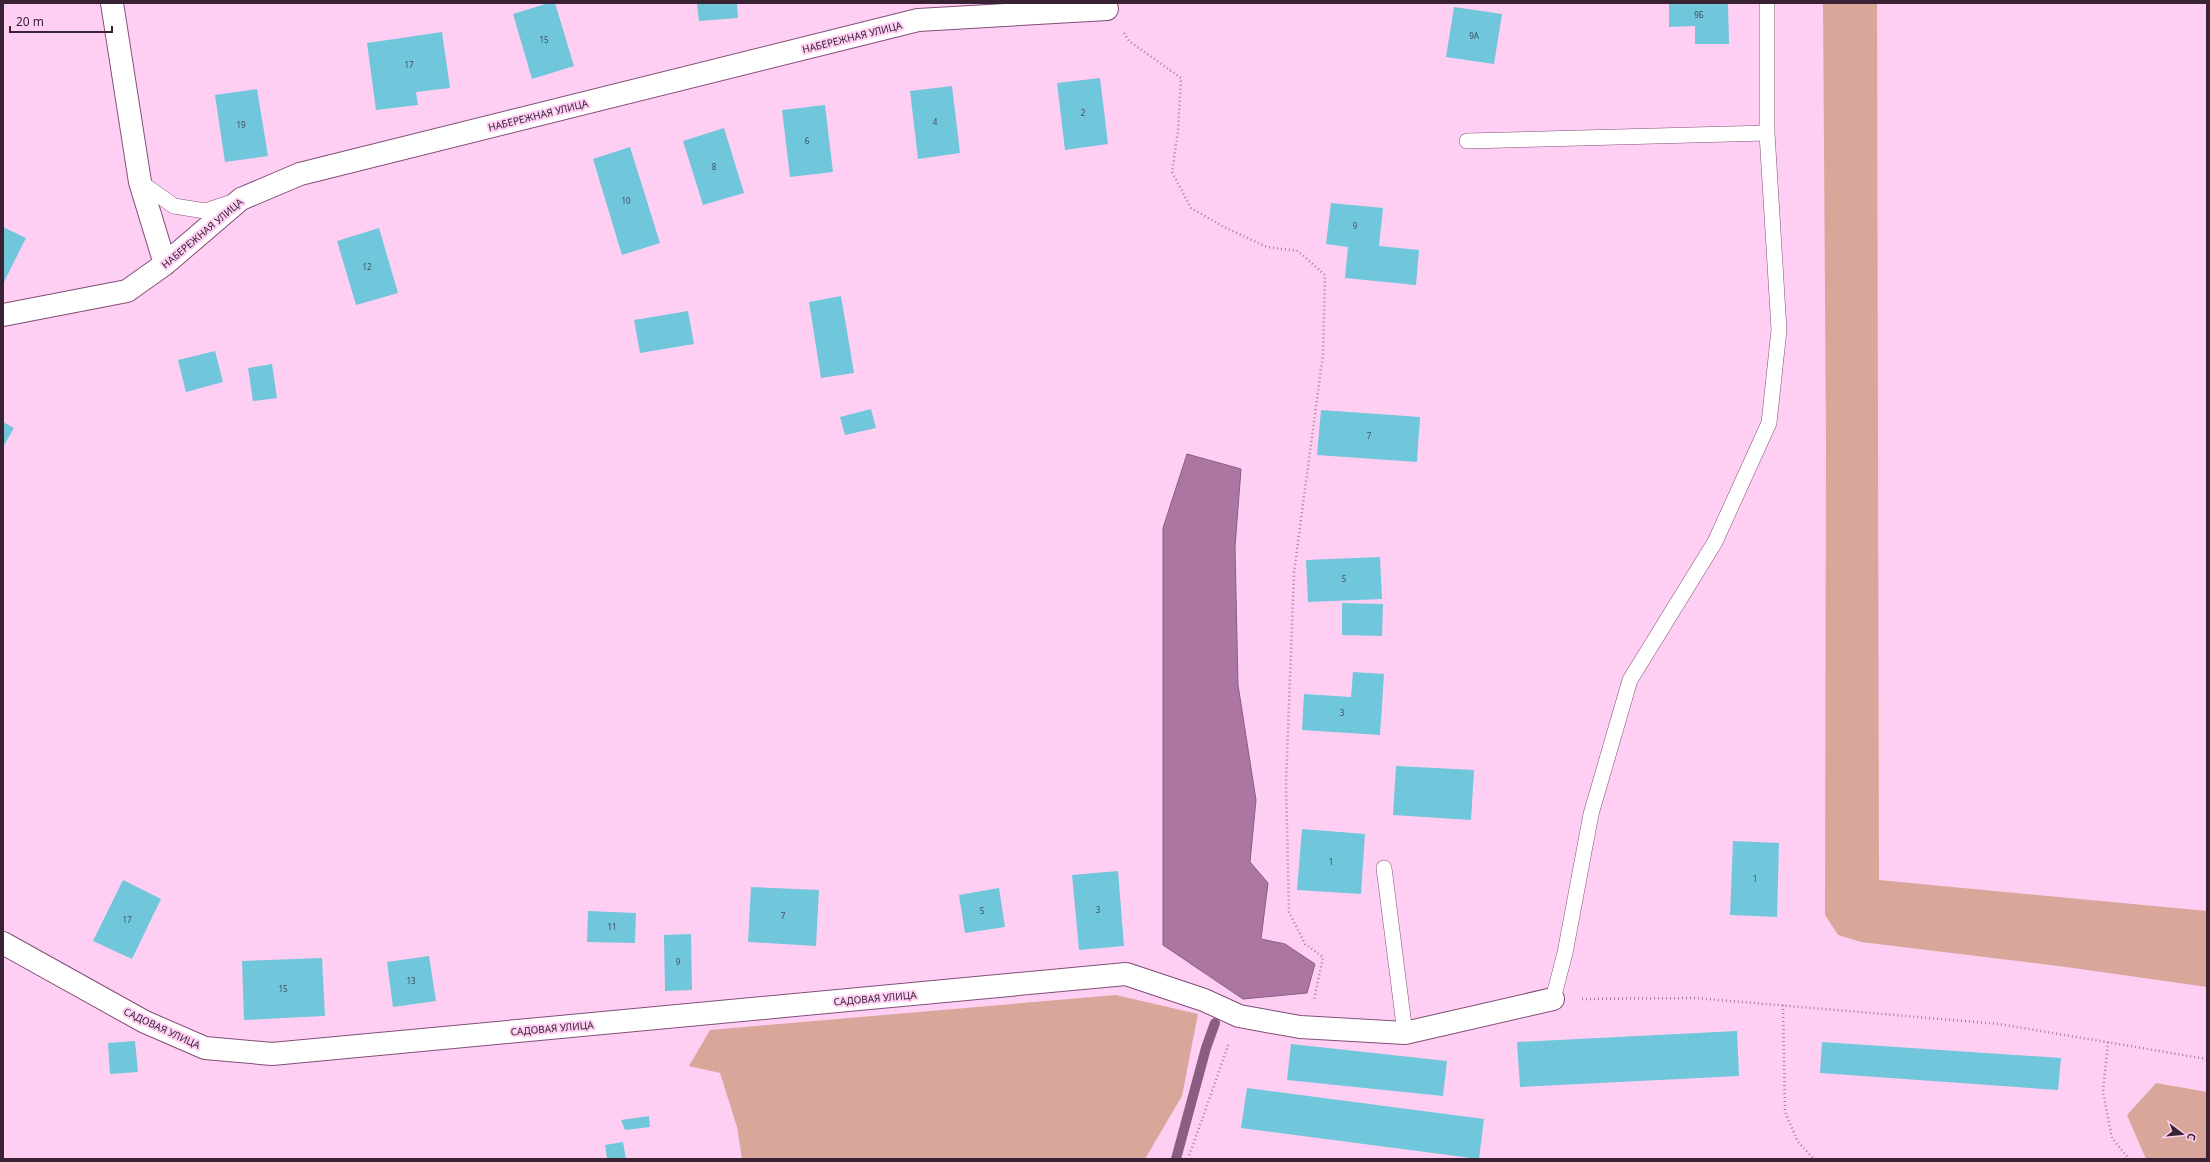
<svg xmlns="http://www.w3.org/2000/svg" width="2210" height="1162" font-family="'Noto Sans',sans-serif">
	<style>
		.green { fill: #d9a79a }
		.water { fill: #ad76a2; stroke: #8a5d81 }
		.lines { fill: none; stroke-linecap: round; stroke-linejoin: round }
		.stream { stroke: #8a5d81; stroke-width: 10 }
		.building { fill: #70c6da }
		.lane-casing { stroke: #814e76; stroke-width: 16 }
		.street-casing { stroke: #814e76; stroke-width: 24 }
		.path { stroke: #a4809c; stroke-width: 2.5; stroke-dasharray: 1 3; stroke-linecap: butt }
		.lane { stroke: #fff; stroke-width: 15 }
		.street { stroke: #fff; stroke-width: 22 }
		.labels { text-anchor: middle; stroke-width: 4; stroke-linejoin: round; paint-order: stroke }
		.number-label { font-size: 8px; fill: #464b5e }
		.street-label { font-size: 10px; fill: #382234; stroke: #fecff3 }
	</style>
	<rect width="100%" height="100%" fill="#fecff3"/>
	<path class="green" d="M1823,3H1877L1879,880L2207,911V987L2066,967L1861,942L1838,935L1825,915L1826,442Z
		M1116,995L1198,1014L1182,1096L1145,1159H742L737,1127L720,1073L689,1066L710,1030Z
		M2156,1083L2207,1092V1159H2146L2127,1115Z"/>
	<path class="water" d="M1187,454L1241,469L1235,547L1238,685L1256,800L1250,862L1268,883L1261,939L1285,944L1315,964L1307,993L1243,999L1163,945V528Z"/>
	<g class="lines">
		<path class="stream" d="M1176,1159L1206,1048L1215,1023"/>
	</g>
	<path class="building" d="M549,3H555L574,66L532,79L513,14Z
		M697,3H737L738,18L699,21Z
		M1669,3H1728L1729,44H1695V26L1669,27Z
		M1454,7L1502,14L1494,64L1446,57Z
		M442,32L450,88L416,92L418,105L376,110L367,43Z
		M1100,78L1108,144L1065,150L1057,83Z
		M952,86L960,153L918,159L910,91Z
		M257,89L268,156L225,162L215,95Z
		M825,105L833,172L790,177L782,110Z
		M724,128L744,193L703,205L683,141Z
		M630,147L660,243L622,255L593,159Z
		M1331,203L1383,208L1379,246L1419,250L1416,285L1345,278L1348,247L1326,244Z
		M3,227L26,238L4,282L3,281Z
		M379,228L398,293L356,305L337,241Z
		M841,296L854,373L821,378L809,302Z
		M688,311L694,344L640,353L634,320Z
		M215,351L223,382L186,392L178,360Z
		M272,364L277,398L253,401L248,368Z
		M871,409L876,428L845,435L840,417Z
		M1321,410L1420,417L1417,462L1317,455Z
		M3,422L14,428L3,447Z
		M1380,557L1382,599L1308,602L1306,560Z
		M1342,603L1383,604L1382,636L1342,635Z
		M1353,672L1384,674L1380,735L1302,730L1304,694L1351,697Z
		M1396,766L1474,770L1471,820L1393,815Z
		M1302,829L1365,834L1361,894L1297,890Z
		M1733,841L1779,843L1777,917L1730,915Z
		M1118,871L1124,946L1079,950L1072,875Z
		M123,880L161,899L132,959L93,941Z
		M751,887L819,890L816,946L748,942Z
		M999,888L1005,927L965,933L959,895Z
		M588,911L636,913L635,943L587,942Z
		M691,934L692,990L665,991L664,935Z
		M429,956L436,1001L393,1007L387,962Z
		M322,958L325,1016L244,1020L242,961Z
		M1737,1031L1739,1076L1520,1087L1517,1042Z
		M135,1041L138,1072L110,1074L108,1043Z
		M1822,1042L2061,1058L2058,1090L1820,1073Z
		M1291,1044L1447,1061L1443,1096L1287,1080Z
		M1247,1088L1484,1119L1479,1159L1241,1128Z
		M649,1116L650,1127L625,1130L621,1120Z
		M623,1142L626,1159H607L605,1145Z"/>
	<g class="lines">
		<defs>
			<path id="lane" d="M1467,141L1767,133
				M140,182L174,206L205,211L232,202
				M1384,868L1405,1033
				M1553,999L1565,953L1591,814L1630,680L1715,542L1769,423L1779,330L1767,133V3"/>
			<path id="street" d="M112,3L140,182L165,264
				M3,315L127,291L165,264L241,199L300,174L918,20L1107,9
				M3,943L145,1022L205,1048L272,1054L1126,974L1204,1000L1239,1016L1300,1027L1405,1033L1553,999"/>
		</defs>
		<use href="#lane" class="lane-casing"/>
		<use href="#street" class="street-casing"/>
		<path class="path" d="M1124,33L1129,41L1181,78L1178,131L1172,172L1191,208L1224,227L1267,247L1298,251L1325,275L1323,354L1294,572L1286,783L1289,912L1305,944L1323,957L1314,1000
			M1582,999L1696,998L1999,1024L2207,1059
			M1783,1005L1785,1112L1798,1142L1814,1159
			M2108,1042L2103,1092L2112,1138L2129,1159
			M1188,1159L1229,1043"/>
		<use href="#lane" class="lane"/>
		<use href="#street" class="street"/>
	</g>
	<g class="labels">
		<g class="number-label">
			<text x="1699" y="18">9Б</text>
			<text x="1474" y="39">9А</text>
			<text x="544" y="43">15</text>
			<text x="409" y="68">17</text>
			<text x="1083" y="116">2</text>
			<text x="935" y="125">4</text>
			<text x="241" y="128">19</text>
			<text x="807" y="144">6</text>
			<text x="714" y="170">8</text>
			<text x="626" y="204">10</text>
			<text x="1355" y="229">9</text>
			<text x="367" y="270">12</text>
			<text x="1369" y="439">7</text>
			<text x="1344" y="582">5</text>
			<text x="1342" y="716">3</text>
			<text x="1331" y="865">1</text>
			<text x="1755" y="882">1</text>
			<text x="1098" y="913">3</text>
			<text x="982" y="914">5</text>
			<text x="783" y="919">7</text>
			<text x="127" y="923">17</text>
			<text x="612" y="930">11</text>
			<text x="678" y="965">9</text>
			<text x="411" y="984">13</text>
			<text x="283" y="992">15</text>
		</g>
		<g class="street-label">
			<text transform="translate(852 37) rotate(-14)" y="4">НАБЕРЕЖНАЯ УЛИЦА</text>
			<text transform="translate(538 115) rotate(-14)" y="4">НАБЕРЕЖНАЯ УЛИЦА</text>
			<text transform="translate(202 233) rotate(-40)" y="4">НАБЕРЕЖНАЯ УЛИЦА</text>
			<text transform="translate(875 998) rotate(-5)" y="4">САДОВАЯ УЛИЦА</text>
			<text transform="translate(162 1028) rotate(25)" y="4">САДОВАЯ УЛИЦА</text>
			<text transform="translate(552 1028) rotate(-5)" y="4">САДОВАЯ УЛИЦА</text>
		</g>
	</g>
	<rect width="2210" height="1162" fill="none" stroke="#382234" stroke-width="8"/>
	<g transform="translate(2182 1134) rotate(106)" stroke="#fecff3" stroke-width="3" paint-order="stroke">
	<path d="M0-3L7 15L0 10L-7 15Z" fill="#382234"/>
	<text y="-6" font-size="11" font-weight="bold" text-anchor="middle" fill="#382234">С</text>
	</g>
	<path d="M10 26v6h102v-6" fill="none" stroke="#382234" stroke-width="2"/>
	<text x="16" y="26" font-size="12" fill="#382234" stroke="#fecff3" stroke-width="3" paint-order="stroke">20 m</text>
</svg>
